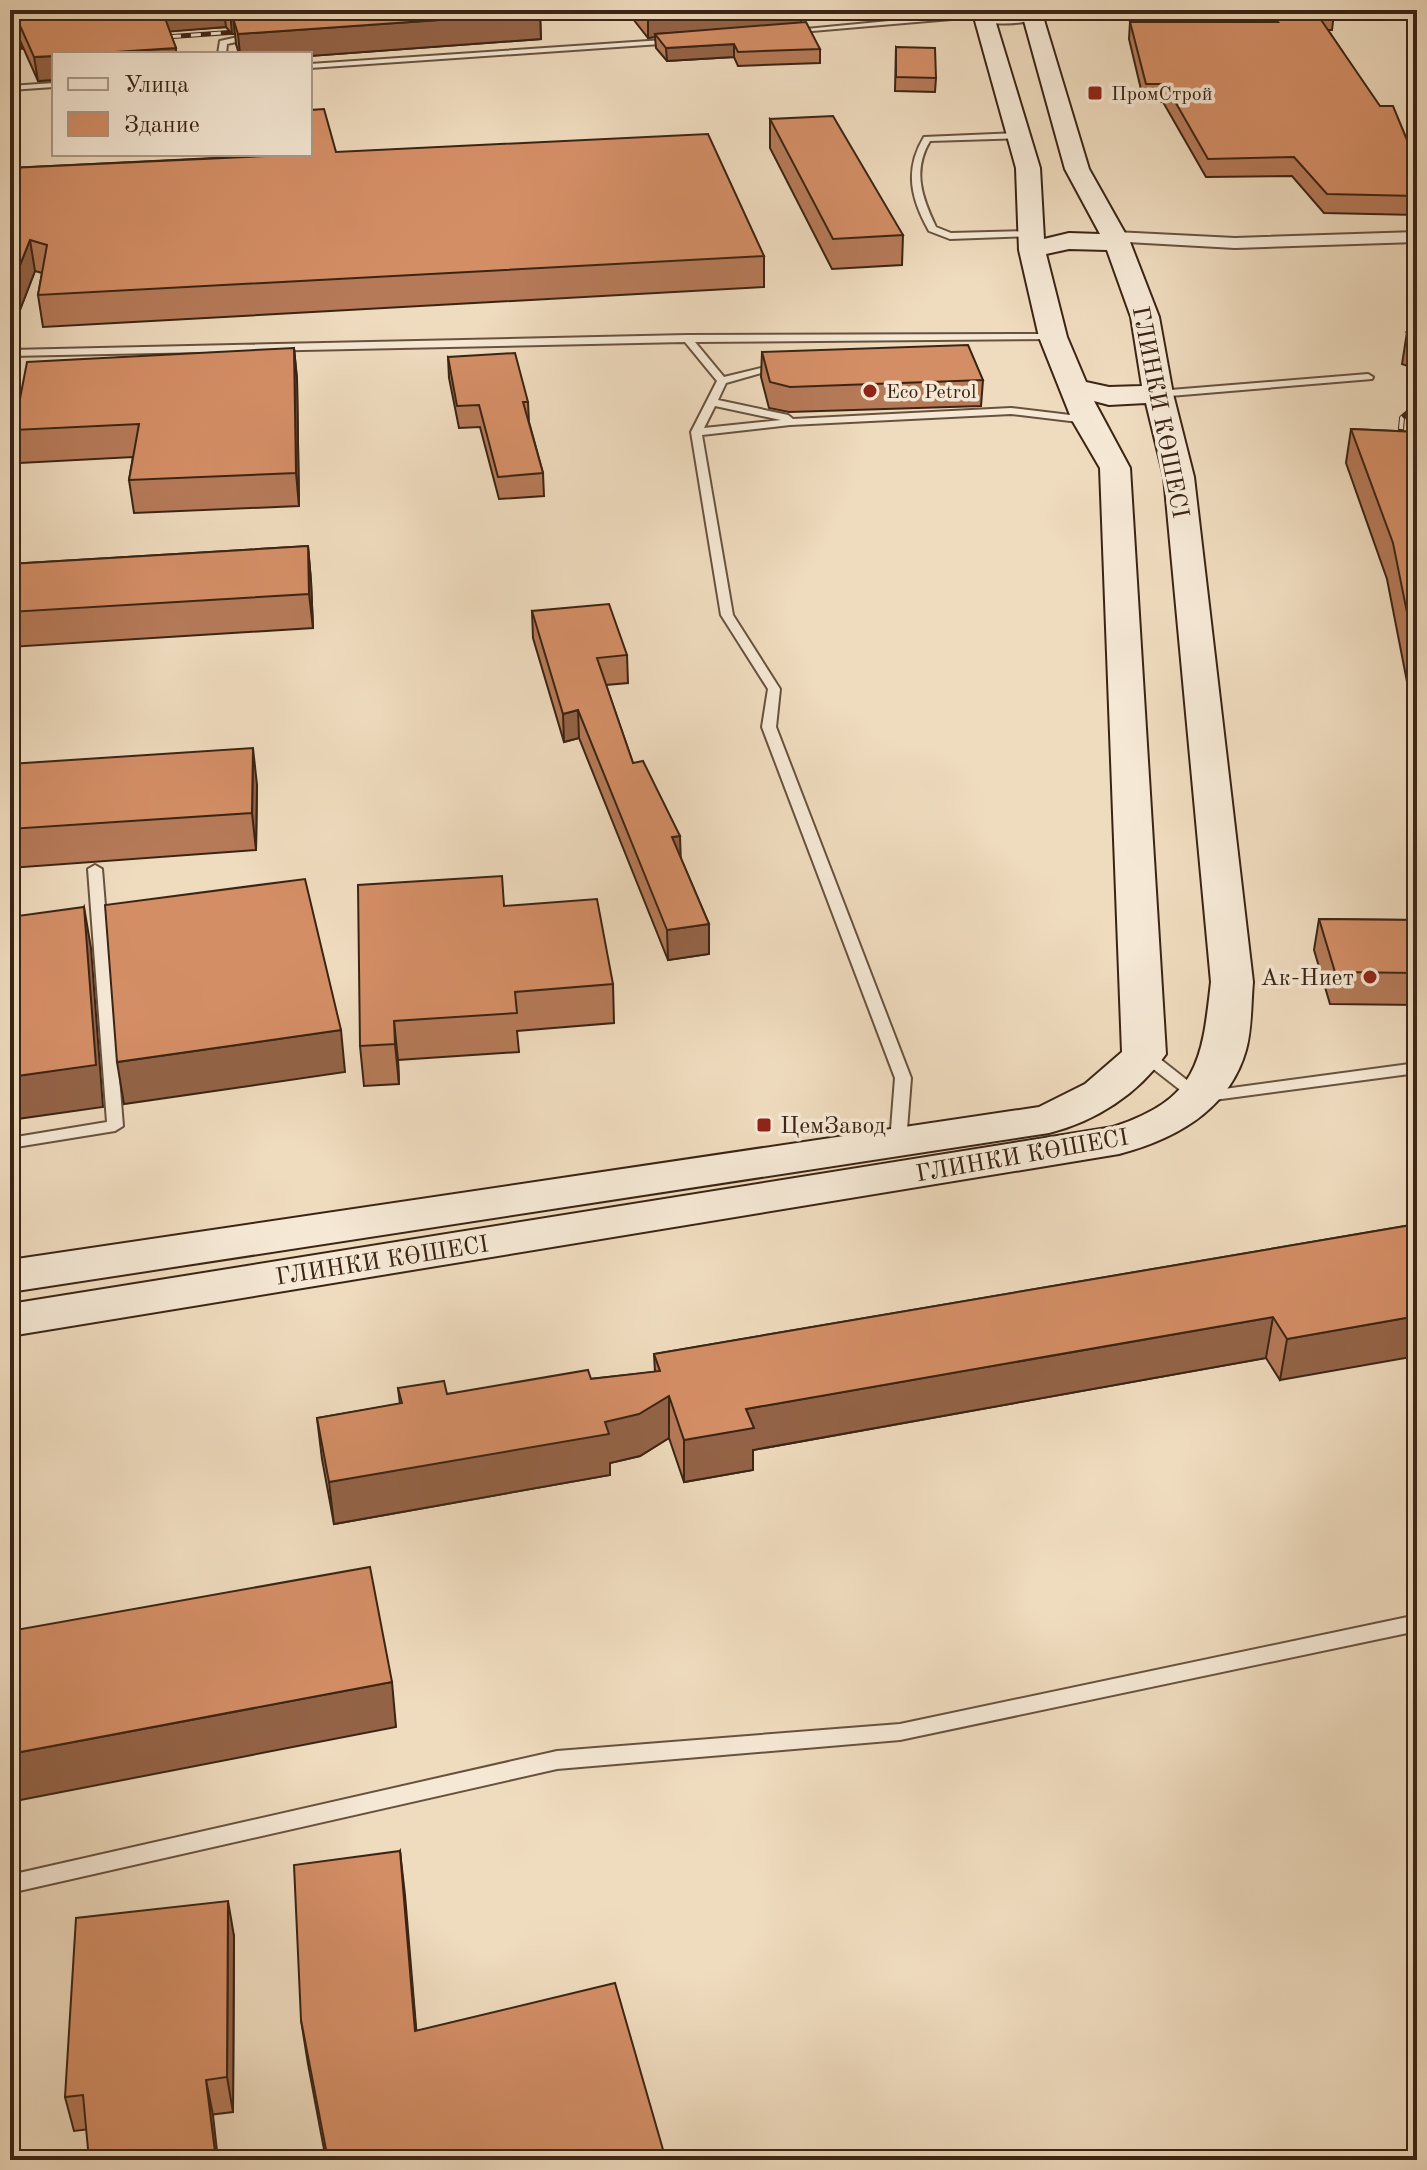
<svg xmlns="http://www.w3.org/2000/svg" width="1427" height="2170" font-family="'Old Standard TT',serif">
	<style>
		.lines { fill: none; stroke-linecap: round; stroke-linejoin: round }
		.service-casing { stroke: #68523e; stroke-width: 4 }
		.minor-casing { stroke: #68523e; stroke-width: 4 }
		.tertiary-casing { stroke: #68523e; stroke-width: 4 }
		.secondary-casing { stroke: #3b2414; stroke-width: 4 }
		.service { fill: #f5e8d5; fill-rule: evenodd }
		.minor { fill: #f5e8d5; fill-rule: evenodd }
		.tertiary { fill: #f5e8d5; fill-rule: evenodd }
		.secondary { fill: #f5e8d5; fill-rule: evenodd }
		.rail-far1-casing { stroke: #3b2414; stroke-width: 5 }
		.rail-casing { stroke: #3b2414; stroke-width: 6 }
		.rail-far1 { stroke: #f5e8d5; stroke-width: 3; stroke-dasharray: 10; stroke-linecap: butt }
		.rail { stroke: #f5e8d5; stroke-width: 4; stroke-dasharray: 12; stroke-linecap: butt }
		.wall { fill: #b67a58; stroke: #3b2414; stroke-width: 2 }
		.shaded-wall { fill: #946347; stroke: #3b2414; stroke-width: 2 }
		.building { fill: #d48e66; stroke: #3b2414; stroke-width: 2 }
		.poi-dot { fill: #8f2418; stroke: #f5e8d5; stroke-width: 3 }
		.labels { text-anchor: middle; stroke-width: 7; stroke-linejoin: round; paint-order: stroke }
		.far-poi-label { font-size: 20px; fill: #3b2414; stroke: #f5e8d5; text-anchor: start }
		.street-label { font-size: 24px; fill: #3b2414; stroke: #f5e8d5 }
		.poi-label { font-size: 24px; fill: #3b2414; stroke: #f5e8d5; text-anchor: end }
	</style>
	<rect width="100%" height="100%" fill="#efdbbe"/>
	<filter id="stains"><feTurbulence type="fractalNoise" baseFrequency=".0025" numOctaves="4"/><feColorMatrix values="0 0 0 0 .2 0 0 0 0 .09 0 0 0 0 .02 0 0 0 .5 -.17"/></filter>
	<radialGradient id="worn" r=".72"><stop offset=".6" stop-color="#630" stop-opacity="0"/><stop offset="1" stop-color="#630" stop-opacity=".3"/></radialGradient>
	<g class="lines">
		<defs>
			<path id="service" d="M983,12L986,16L789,33L785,31Z
				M256,33L259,37L227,44L226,54H218L220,41Z
				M678,39L675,43L310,68V64Z
				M54,83V87L10,90V86Z
				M1019,133L1023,136L1022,138L930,141C912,171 922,198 936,227L951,233L1032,231L1037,234L1035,236L950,239L929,231C911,199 904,170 924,137Z
				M687,335L1053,334L1058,337L1057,339L695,342L724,377L786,362V366L726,383L718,400L788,415L793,419L1011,408L1087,417L1092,420L1087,423L1011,414L790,425L702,435L733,615L780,689L776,727L911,1078L906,1142L904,1146L898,1147L890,1142L895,1078L762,727L768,689L721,615L691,432L717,381L685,342L10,356V350ZM715,406L781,420L704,428Z
				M1368,374L1373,377L1372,379L1158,397L1153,394L1158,391Z
				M95,865L102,869L123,1126L115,1131L10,1148V1138L107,1122L88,869Z
				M1144,1049L1150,1051L1202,1092L1417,1063V1073L1199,1102L1193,1100L1138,1057L1136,1054Z
				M1417,1615V1631L900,1740L557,1769L10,1893V1875L557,1751L900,1724Z"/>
			<path id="minor" d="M1115,232L1235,238L1417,232V242L1235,248L1109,241L1106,237Z"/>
			<path id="tertiary" d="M1035,10L1042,15C1031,25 986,27 975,17L984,12Z"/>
			<path id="secondary" d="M972,10H992L1040,168L1044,239L1069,233L1100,234L1065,169L1021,10H1041L1089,169L1130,242L1159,317L1173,394L1194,477L1253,982C1251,1004 1252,1028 1246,1050C1229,1110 1176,1139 1119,1154L10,1336V1304L1113,1127C1198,1099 1202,1062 1211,982L1164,477L1146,403L1109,405L1094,401L1130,468L1166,1054C1138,1094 1096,1121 1049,1133L10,1292V1260L1039,1107L1085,1084L1122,1052L1100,468L1072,420L1039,337L1019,250L1016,168ZM1069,249L1107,250L1131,317L1142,386L1109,387L1086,382L1067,337L1046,254Z"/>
		</defs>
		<use href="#service" class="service-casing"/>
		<use href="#minor" class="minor-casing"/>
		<use href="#tertiary" class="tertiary-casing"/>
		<use href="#secondary" class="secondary-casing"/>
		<use href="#service" class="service"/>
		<use href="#minor" class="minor"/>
		<use href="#tertiary" class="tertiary"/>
		<use href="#secondary" class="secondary"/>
		<defs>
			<path id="rail-far1" d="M518,12L550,10
				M151,38L251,31
				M10,48L43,46"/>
			<path id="rail" d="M1401,429L1402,418L1417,405"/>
		</defs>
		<use href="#rail-far1" class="rail-far1-casing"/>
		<use href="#rail" class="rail-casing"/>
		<use href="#rail-far1" class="rail-far1"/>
		<use href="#rail" class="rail"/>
	</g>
	<path class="wall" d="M10,10H538L540,13L541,39L310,56V54H239L236,44L235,34H232L226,27L169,31L176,48V54H54V80L38,81L10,18Z
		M626,10H801V23L820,49V63L738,66L734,57L667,61L656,48L655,37L648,38Z
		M1256,10H1332L1334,13L1332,30H1328L1417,164V215L1324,213L1292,176L1206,177L1163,102H1144L1129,39L1130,22H1264Z
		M896,47L936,78L935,92L895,91Z
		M770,119L903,235L902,265L832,269L770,148Z
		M336,152L764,256V287L43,327L38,295L42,273L35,271L13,328L10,329V168Z
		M1417,328V369L1402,364L1407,332Z
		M294,348L297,379L299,506L134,513L129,480L133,457L20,463L14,430Z
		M762,352L983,380L981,406L789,412L769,408L761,377Z
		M448,357L528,402L529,422L543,473L544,496L499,499L480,427L459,428L449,378Z
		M1351,429L1417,432V733L1387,579L1346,463Z
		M308,546L311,581L313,628L10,647V564Z
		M532,611L627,655L628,683L606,685L633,763L680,857L709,924V954L668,960L579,738L564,742L533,638Z
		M10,764L257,785L256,850L10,868Z
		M504,906L613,984L614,1023L517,1031L519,1052L398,1060L399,1084L364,1086L360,1046Z
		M1319,919L1417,920V1005L1330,1004L1314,950Z
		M1417,1224L1280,1380L1266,1358L753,1450V1470L684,1482L669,1438L640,1456L610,1463V1475L334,1524L322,1459L317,1418L400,1404L398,1388L447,1394L655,1372L654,1354Z
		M400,1851L416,2031L666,2160H326L308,2064L301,2020Z
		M234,1936L233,2112L74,2131L65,2097Z"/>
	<path class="shaded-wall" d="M161,10H224L226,27L164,32Z
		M245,10H513L233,18L235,34H232L230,11Z
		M710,10H801V25L655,34V37L648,38V15Z
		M540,13L541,39L310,56V54H240L238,34Z
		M734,44V57L667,61L666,48Z
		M176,48V54H84Z
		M54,56V80L38,81L34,57Z
		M30,240L35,271L13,328L10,313V290Z
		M294,348L297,379L299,506L296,473Z
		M308,546L311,581L313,628L309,594Z
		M578,710L579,738L564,742L563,714Z
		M253,748L257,785L256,850L252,813Z
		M680,836L681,865L672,837Z
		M84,907L91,948L103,1107L10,1120V1077Z
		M709,924V954L668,960L667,930Z
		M394,1021L398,1060L399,1084L395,1044Z
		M341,1030L345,1072L124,1104L117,1062Z
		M1417,1316V1356L1280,1380L1287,1339Z
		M1273,1317L1266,1358L753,1450V1470L684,1482V1440L746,1409Z
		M669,1396V1438L640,1456L610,1463V1475L334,1524L329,1482L605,1422Z
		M392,1682L396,1727L10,1802V1754Z
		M400,1851L405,1895L420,2074L415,2031Z
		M228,1901L234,1936L233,2112L227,2077Z
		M206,2080L213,2115L218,2160H216Z"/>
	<path class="building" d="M13,10H162L176,48L84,54H54V56L34,57Z
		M306,10H538L540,13L238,34L233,18L243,15Z
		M644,10H710L648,15Z
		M1269,10H1332L1334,13L1317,14L1380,106H1393L1417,164V196L1327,194L1294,157L1208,159L1165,84H1146L1130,22H1278Z
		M806,22L820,49L738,52L734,44L666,48L655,34Z
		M896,47L935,48L936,78L896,77Z
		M324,109L336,152L708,134L764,256L38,295L47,245L30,240L10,290V168L310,154V110Z
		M833,116L903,235L833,239L770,119Z
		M1417,328V336L1407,332Z
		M968,345L983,380L790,387L770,382L762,352Z
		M294,348L296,473L129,480L139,424L14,430L27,362Z
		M515,353L528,402H523L543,473L498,477L479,405L457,406L448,357Z
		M1351,429L1417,432V662L1393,543Z
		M308,546L309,594L10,612V564Z
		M609,604L627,655L597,658L633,763L643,761L680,836L672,837L709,924L667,930L578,710L563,714L532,611Z
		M253,748L252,813L10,829V764Z
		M502,876L504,906L597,899L613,984L515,992L517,1013L394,1021L395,1044L360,1046L358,885Z
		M305,879L341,1030L117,1062L105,905Z
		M84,907L96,1065L10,1077V917Z
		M1319,919L1417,920V973L1335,972Z
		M1417,1224V1316L1287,1339L1273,1317L746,1409L754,1428L684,1440L669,1396L639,1414L605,1422L609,1434L329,1482L317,1418L402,1403L398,1388L444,1381L447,1394L588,1370L591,1379L660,1371L654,1354Z
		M370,1567L392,1682L10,1754V1631Z
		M400,1851L415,2031L615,1983L666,2160H328L301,2020L294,1865Z
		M228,1901L227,2077L206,2080L216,2160H89L83,2095L65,2097L76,1918Z"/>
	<g class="poi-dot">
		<rect x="1087" y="85" width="16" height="16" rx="4"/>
		<circle cx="870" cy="391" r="8"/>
		<circle cx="1370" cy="977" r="8"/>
		<rect x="756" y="1117" width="16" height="16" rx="4"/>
	</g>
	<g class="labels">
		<g class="far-poi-label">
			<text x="1111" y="100">ПромСтрой</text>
			<text x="886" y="398">Eco Petrol</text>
		</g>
		<g class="street-label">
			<text transform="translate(1161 412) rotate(79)" y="8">ГЛИНКИ КӨШЕСІ</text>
			<text transform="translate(1022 1155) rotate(-10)" y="8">ГЛИНКИ КӨШЕСІ</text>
			<text transform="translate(382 1260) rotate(-9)" y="8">ГЛИНКИ КӨШЕСІ</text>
		</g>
		<g class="poi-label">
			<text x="1354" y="985">Ак-Ниет</text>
			<text x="780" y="1133" text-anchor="start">ЦемЗавод</text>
		</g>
	</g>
	<rect width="1427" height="2170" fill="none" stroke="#efdbbe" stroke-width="40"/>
	<rect x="12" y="12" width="1403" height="2146" fill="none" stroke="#3b2414" stroke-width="4"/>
	<rect x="20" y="20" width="1387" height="2130" fill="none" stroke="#3b2414" stroke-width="2"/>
	<rect x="52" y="52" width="260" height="104" fill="#f5e8d5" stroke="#ab9a88" stroke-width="2"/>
	<rect x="68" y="78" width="40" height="12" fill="#f5e8d5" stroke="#ab9a88" stroke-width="2"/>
	<text x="124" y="92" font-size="24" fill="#3b2414">Улица</text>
	<rect x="68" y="112" width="40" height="24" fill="#d48e66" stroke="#ab9a88" stroke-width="2"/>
	<text x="124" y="132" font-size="24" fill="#3b2414">Здание</text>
	<rect width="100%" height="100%" filter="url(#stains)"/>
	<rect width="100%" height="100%" fill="url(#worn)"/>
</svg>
